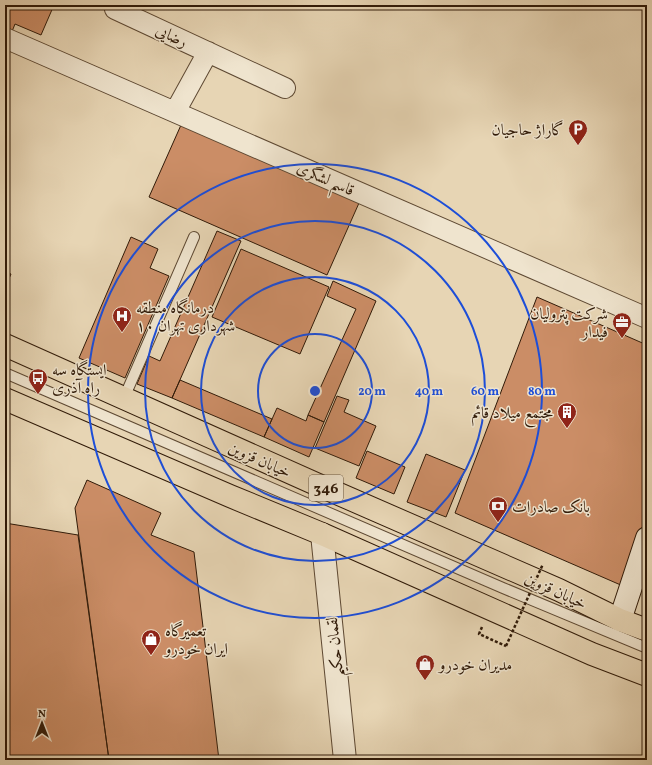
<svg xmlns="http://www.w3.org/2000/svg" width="652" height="765" font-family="Vollkorn,Amiri,serif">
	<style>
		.building { fill: #cb8d66; stroke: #301a08 }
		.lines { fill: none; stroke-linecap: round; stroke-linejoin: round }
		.service-casing { stroke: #5e4933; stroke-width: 12 }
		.minor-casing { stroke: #5e4933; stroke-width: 22 }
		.tertiary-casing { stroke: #5e4933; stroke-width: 24 }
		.secondary-casing { stroke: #301a08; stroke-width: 24 }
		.primary-casing { stroke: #301a08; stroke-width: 24 }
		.path { stroke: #301a08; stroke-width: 2.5; stroke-dasharray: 3 2; stroke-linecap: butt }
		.service { stroke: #efe4ce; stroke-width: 10 }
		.minor { stroke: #efe4ce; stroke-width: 20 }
		.tertiary { stroke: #efe4ce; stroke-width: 22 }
		.secondary { stroke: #efe4ce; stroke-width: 22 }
		.primary { stroke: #e7d5b4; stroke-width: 22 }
		.path-bridge { stroke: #301a08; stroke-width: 2.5; stroke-dasharray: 3 2; stroke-linecap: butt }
		.ring { fill: none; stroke: #1d4ed8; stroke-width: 2 }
		.labels { text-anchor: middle; stroke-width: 3; stroke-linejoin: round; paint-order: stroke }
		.shield { fill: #efe4ce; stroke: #695743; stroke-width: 1 }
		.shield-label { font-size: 15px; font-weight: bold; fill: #301a08 }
		.street-label { font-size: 16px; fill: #301a08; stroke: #efe4ce }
		.poi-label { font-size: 16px; fill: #301a08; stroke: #efe4ce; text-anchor: start }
		.centre { fill: #1d4ed8; stroke: #efe4ce; stroke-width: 2 }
		.ring-label { font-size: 12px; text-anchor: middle; font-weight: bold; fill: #1d4ed8; stroke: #efe4ce; stroke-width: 3; stroke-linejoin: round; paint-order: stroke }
	</style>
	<rect width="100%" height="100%" fill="#e7d5b4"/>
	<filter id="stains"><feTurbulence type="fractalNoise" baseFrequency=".005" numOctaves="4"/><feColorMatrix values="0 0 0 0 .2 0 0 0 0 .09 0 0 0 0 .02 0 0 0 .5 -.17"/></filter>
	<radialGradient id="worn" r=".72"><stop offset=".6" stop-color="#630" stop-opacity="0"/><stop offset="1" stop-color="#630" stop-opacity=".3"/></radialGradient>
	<path class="building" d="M5,5H54L41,35L15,24L9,39L5,37Z
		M181,125L359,203L327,275L149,197Z
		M217,231L241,241L172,398L137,384L149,356L160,361Z
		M131,237L158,249L150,268L169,276L125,378L79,358Z
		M241,249L329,287L300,354L212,317Z
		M5,272L11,274L5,288Z
		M333,281L376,301L324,422L308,415L356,309L327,296Z
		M537,297L647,345V513L623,586L455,513Z
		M180,380L272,419L264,437L172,398Z
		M337,396L349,400L344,412L376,426L359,466L315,448Z
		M277,408L306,421L308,415L324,422L309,457L264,437Z
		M367,451L405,467L394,494L356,478Z
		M426,454L465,470L446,517L407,502Z
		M87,480L161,513L151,535L194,552L219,760H109L75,508Z
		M5,523L78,535L109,760H5Z"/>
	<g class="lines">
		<defs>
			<path id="service" d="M5,373L503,588L647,648
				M124,398L194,237"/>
			<path id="minor" d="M115,9L285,88
				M5,38L647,318
				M175,112L208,52"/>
			<path id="tertiary" d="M322,534L345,760"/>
			<path id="secondary" d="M620,620L647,538"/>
			<path id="primary" d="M5,345L316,484L559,590L620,620L647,630
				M5,399L230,496L322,534L592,654L647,675"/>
		</defs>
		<use href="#service" class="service-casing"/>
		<use href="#minor" class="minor-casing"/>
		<use href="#tertiary" class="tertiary-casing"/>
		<use href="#secondary" class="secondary-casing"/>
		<use href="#primary" class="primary-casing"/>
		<path class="path" d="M482,627L479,634L506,646"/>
		<use href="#service" class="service"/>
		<use href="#minor" class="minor"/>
		<use href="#tertiary" class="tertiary"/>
		<use href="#secondary" class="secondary"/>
		<use href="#primary" class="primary"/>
		<path class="path-bridge" d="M506,646L543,564"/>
	</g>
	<g class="ring">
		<circle cx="315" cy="391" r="57"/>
		<circle cx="315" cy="391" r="114"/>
		<circle cx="315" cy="391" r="170"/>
		<circle cx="315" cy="391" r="227"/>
	</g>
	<defs>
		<symbol id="parking-pin" viewBox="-11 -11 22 30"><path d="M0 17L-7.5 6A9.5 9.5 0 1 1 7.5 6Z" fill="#8f2418" stroke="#efe4ce"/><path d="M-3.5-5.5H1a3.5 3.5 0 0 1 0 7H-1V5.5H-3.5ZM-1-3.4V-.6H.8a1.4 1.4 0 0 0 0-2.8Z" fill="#fff"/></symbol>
		<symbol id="hospital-pin" viewBox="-11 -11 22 30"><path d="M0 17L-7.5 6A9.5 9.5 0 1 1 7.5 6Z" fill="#8f2418" stroke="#efe4ce"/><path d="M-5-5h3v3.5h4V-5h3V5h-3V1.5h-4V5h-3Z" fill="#fff"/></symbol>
		<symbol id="office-pin" viewBox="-11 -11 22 30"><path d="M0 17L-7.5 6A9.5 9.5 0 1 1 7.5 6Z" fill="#8f2418" stroke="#efe4ce"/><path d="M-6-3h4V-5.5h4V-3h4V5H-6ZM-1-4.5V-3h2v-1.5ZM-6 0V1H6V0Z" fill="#fff"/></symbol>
		<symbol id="bus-pin" viewBox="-11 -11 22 30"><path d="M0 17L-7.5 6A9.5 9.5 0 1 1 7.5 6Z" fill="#8f2418" stroke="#efe4ce"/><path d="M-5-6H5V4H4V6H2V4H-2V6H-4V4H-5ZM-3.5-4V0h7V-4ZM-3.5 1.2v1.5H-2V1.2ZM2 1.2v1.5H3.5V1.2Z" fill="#fff"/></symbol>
		<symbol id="building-pin" viewBox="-11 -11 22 30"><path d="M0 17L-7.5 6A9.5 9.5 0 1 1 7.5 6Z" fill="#8f2418" stroke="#efe4ce"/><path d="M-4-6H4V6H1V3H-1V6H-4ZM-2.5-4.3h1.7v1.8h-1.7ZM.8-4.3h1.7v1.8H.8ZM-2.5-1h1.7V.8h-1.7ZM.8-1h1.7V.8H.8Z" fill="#fff"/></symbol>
		<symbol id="bank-pin" viewBox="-11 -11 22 30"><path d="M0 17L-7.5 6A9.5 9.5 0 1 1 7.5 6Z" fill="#8f2418" stroke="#efe4ce"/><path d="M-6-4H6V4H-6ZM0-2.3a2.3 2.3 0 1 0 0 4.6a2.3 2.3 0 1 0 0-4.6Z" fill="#fff"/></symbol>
		<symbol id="shop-pin" viewBox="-11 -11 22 30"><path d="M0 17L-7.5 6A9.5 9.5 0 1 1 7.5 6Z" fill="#8f2418" stroke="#efe4ce"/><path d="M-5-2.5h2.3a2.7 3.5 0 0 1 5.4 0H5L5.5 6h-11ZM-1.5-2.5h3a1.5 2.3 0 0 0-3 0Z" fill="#fff"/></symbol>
	</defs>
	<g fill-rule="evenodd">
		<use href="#parking-pin" x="567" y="118" width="22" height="30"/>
		<use href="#hospital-pin" x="111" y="305" width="22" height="30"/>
		<use href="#office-pin" x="611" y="311" width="22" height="30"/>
		<use href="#bus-pin" x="27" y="367" width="22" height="30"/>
		<use href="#building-pin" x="556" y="401" width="22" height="30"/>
		<use href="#bank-pin" x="487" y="495" width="22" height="30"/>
		<use href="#shop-pin" x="140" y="628" width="22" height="30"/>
		<use href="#shop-pin" x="414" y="653" width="22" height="30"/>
	</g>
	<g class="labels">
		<rect class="shield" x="309" y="475" width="34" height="26" rx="3"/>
		<g class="shield-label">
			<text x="326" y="493">346</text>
		</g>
		<g class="street-label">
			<text transform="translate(172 35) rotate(25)" y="6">رضایی</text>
			<text transform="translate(326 178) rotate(24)" y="6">قاسم لشگری</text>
			<text transform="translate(260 459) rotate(24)" y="6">خیابان قزوین</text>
			<text transform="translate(556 590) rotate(25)" y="6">خیابان قزوین</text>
			<text transform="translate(334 647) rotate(-96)" y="6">لقمان حکیم</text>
		</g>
		<g class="poi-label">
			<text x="564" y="135" text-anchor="end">گاراژ حاجیان</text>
			<text x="136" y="313">درمانگاه منطقه<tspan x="136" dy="18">۱۰ شهرداری تهران</tspan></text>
			<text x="608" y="319" text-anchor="end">شرکت پترولیان<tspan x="608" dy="18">فیدار</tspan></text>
			<text x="52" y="375">ایستگاه سه<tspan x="52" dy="18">راه آذری</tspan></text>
			<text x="553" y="418" text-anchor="end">مجتمع میلاد قائم</text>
			<text x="512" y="512">بانک صادرات</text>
			<text x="165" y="636">تعمیرگاه<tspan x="165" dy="18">ایران خودرو</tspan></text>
			<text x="439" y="670">مدیران خودرو</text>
		</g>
	</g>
	<circle cx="315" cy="391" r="6" class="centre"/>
	<g class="ring-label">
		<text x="372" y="395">20 m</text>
		<text x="429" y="395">40 m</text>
		<text x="485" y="395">60 m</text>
		<text x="542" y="395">80 m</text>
	</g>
	<rect width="652" height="765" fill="none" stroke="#e7d5b4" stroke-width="20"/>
	<rect x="6" y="6" width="640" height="753" fill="none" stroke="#301a08" stroke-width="2"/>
	<rect x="10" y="10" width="632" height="745" fill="none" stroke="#301a08"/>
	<g transform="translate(42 723)" stroke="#efe4ce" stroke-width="3" paint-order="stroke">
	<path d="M0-3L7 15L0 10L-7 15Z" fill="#301a08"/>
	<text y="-6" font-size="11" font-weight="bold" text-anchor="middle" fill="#301a08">N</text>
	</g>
	<rect width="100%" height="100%" filter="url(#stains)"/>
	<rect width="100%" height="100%" fill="url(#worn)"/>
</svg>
